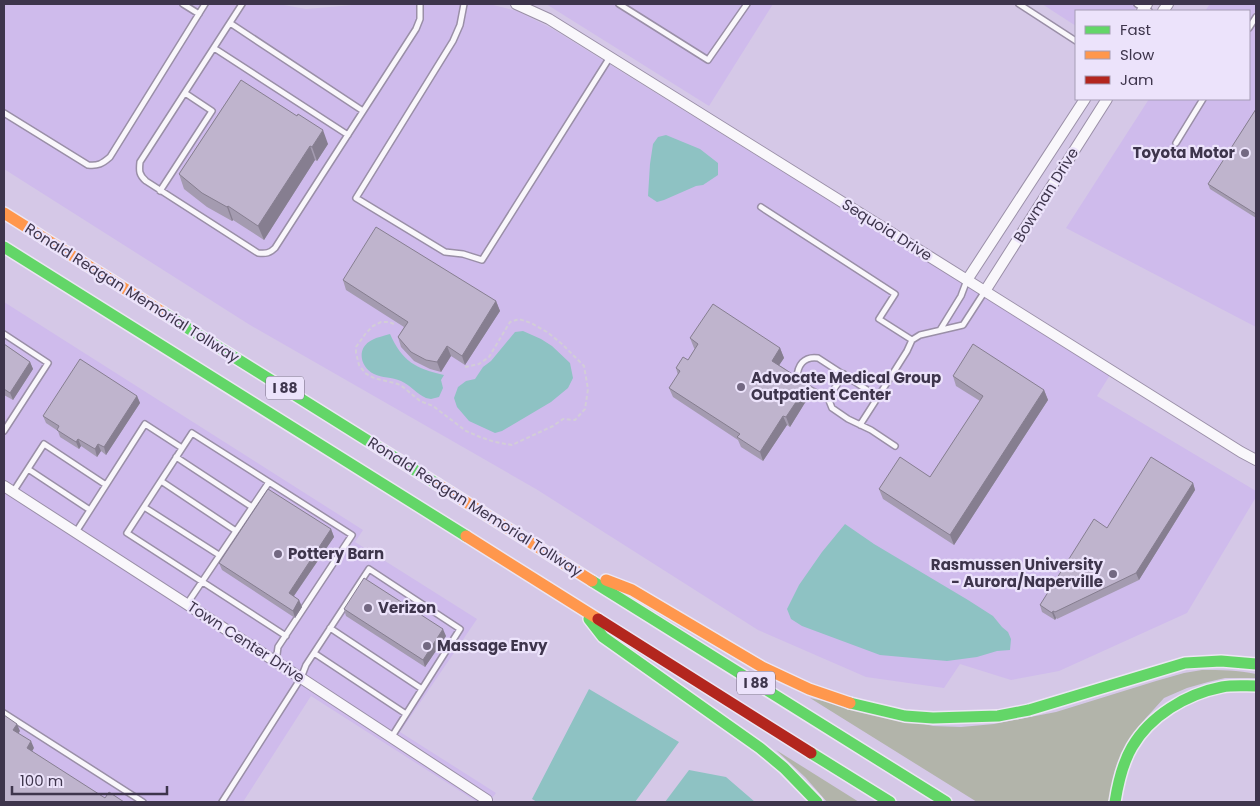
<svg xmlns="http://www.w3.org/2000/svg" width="1260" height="806" font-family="Poppins,sans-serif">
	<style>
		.built { fill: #cfbbec }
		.green { fill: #b2b4aa }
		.water { fill: #8ec2c3 }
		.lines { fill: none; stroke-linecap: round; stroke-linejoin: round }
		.lane-casing { stroke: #9a8fa7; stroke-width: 8 }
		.street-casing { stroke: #9a8fa7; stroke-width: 12 }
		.fast-casing { stroke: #ece6f4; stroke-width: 14 }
		.slow-casing { stroke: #ece6f4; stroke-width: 14 }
		.jam-casing { stroke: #ece6f4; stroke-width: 14 }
		.path { stroke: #d2cdd7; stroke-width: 2; stroke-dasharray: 4 2.5; stroke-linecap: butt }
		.lane { stroke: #f9f7fb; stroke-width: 5 }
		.street { stroke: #f9f7fb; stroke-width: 10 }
		.fast { stroke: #63d668; stroke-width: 11 }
		.slow { stroke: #ff974d; stroke-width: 11 }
		.jam { stroke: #b3261e; stroke-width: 11 }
		.wall { fill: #a49bb0 }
		.shaded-wall { fill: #867e90 }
		.building { fill: #bfb4cd; stroke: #867e90 }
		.poi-dot { fill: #736882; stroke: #ece3fb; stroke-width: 2 }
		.labels { text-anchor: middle; stroke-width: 4.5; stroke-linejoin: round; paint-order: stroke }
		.shield { fill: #ece3fb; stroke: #726980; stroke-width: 1 }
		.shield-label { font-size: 14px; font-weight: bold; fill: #3e354c }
		.poi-label { font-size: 15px; font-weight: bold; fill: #3e354c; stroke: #ece3fb; text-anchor: start }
		.street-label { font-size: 15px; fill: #3e354c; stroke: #ece3fb }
	</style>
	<rect width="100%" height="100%" fill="#d5c8e7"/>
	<path class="built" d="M4,4H278L306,9L365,4H489L517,11L551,28L1110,375L1097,396L1256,491V497L1187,613L1059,671L1011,680L960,664L944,688L866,677L758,630L536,489L250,325L4,169Z
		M546,4H773L709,106Z
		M1042,4H1138L1134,11H1076V26Z
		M1210,4H1256V327L1066,228L1149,99H1249V11H1205Z
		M4,302L363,530L355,542L477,619L400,732L496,793L489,802H477L311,696L243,802H4Z"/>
	<path class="green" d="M1202,670C1220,670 1238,670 1256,674V678H1225L1208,682L1187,688L1164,698L1145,719L1108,802H977L810,698L933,726L961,727L994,724L1056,712L1156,681L1184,673Z
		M776,750L859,802H827L805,777Z"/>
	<path class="water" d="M666,135L700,149L718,163V175L703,185L696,186L664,200L657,202L648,196L650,164L653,144L658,137Z
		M523,331L541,339L552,346L570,363L573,378L568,388L551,402L502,431L495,433L469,421L457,407L454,398L458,387L466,381L475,379L483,367L491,361L515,332Z
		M390,334C402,361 416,369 444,375L441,380L443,388L439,397L431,399L426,398C417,394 410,385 401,381C392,377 382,378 374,374C360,367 356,348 372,340C377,337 384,336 390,334Z
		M845,524L874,544L968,600L993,616L1002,627L1008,632L1011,639L1010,650L997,651L977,657L947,661L880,655L802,626L791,619L787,609L799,585L822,552Z
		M589,689L679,742L635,802H537L532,799Z
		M689,770L726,777L755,802H665Z"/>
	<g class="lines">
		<defs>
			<path id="lane" d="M183,4L199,14
				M242,4L140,162C139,171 139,175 146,181L258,253C266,254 270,253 275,248L416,29L420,19V4
				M464,4L460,25L453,41L356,198L445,252L463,254L482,260L610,57
				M619,4L708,60L747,4
				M1019,4L1076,41
				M1137,4L1149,11
				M230,23L363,111
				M1249,28L1256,17
				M214,48L348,135
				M4,113L88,165C98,166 102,164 110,157L205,4
				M1176,143L1203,99
				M160,191L212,111L185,93
				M761,207L895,294L879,319L912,340L920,335L963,325L985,291
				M940,330L961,296L967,280
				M4,334L48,363L4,431
				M828,398L844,374
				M860,425L878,397
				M895,446L871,430L848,419L832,408L828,398C817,394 805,389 797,379C797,365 804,356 818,358L878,397L907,351L912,340
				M176,457L252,507
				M28,469L90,510
				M161,481L236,531
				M13,492L44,444L106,485
				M144,507L219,555
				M76,532L145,424L182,448
				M187,604L269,482
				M330,628L422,689
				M314,653L406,714
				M276,662L278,647L352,535L192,433L127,533L286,636
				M4,713L143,802
				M222,802L301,678L306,665L369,569L460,629L391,738"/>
			<path id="street" d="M516,4L549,19L967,280L1241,452L1256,460
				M1142,11L1147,4
				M1163,11L1168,4
				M967,280L1085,99
				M985,291L1107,99
				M4,486L301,678L487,800"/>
			<path id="fast" d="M4,247L466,536
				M162,312L437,484
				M592,581L946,802
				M589,619L603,637L760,748L784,768L817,802
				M850,703L905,716L933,718L998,716L1029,710L1185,663L1221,661L1256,664
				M811,753L890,802
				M1115,802C1118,783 1122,764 1132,747C1150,716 1186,694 1222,687C1233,685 1244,686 1256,686"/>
			<path id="slow" d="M4,213L162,312
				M437,484L592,581
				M466,536L598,619
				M606,580L632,590L762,667L809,689L850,703"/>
			<path id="jam" d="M598,619L811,753"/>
		</defs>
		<use href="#lane" class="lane-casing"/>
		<use href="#street" class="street-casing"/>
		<use href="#fast" class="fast-casing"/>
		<use href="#slow" class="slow-casing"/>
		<use href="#jam" class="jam-casing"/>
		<path class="path" d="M394,324L389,322H381L373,326L366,333L356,347V353L359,365L365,373L374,378L398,384L403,387L420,401L433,406L466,431L480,437L495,442L512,445L553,426L563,419L575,420L585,409L588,389L584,366L562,344L547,332L531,323L519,319L510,322L489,357L479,364L465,367"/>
		<use href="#lane" class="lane"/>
		<use href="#street" class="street"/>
		<use href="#fast" class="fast"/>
		<use href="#slow" class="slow"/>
		<use href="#jam" class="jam"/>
	</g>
	<path class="wall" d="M241,80L328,144L317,161L315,160L264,240L233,220L232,221L207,207L184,189L179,174Z
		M1256,109V218L1210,189L1208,184Z
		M343,280L496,301L500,311L465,365L451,356L441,372L430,369L414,361L401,347L398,337L404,327L346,290Z
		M690,338L780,348L784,358L779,365L808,384L811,393L790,427L787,425L763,461L741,447L738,440L673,397L669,388L678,375L676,368L688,360L695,349L694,348Z
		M4,344L30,362L33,369L13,400L4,395Z
		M953,376L1044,390L1048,400L954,545L883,499L879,489L930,477L980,401L956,386Z
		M137,396L140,403L106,455L101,451L97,457L81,446L79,449L60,437L58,431L46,423L43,416Z
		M1193,483L1195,490L1139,580L1057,619L1056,618L1055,620L1042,612L1040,605Z
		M331,529L334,537L294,596L299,600L302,607L295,618L222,570L219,563Z
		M344,609L446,636L425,667L346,616Z"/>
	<path class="shaded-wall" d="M323,130L328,144L317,161L312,147Z
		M310,146L315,160L264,240L258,226Z
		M228,206L233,220L232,221L227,207Z
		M496,301L500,311L465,365L462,356Z
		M447,346L451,356L441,372L437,362Z
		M780,348L784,358L776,370L772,361Z
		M30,362L33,369L13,400L10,393Z
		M808,384L811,393L790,427L786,417Z
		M1044,390L1048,400L954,545L950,535Z
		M137,396L140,403L106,455L104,447Z
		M783,416L787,425L763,461L760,452Z
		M78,439L81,446L79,449L76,442Z
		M98,444L101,451L97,457L95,449Z
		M1193,483L1195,490L1139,580L1136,573Z
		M331,529L334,537L291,600L289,593Z
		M299,600L302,607L295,618L293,611Z
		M1053,611L1056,618L1055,620L1052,613Z
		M443,629L446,636L425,667L423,660Z
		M17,724L20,731L16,737L13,730Z
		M31,741L34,748L30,755L27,748Z"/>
	<path class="building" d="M241,80L297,116L298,114L323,130L312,147L310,146L258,226L228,206L227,207L202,193L179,174Z
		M1256,109V214L1208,184Z
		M376,227L496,301L462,356L447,346L437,362L426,360L411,352L398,337L408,322L343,280Z
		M713,304L780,348L772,361L808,384L786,417L783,416L760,452L737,437L740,434L669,388L680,371L676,368L683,357L688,360L698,344L690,338Z
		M4,344L30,362L10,393L4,389Z
		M973,344L1044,390L950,535L879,489L900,457L930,477L983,396L953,376Z
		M80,359L137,396L104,447L98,444L95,449L78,439L76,442L57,430L59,426L43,416Z
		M1151,457L1193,483L1136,573L1055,612L1053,611L1052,613L1040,605L1094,519L1107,528Z
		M268,489L331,529L289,593L299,600L293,611L219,563Z
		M364,578L443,629L423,660L344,609Z
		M4,715L17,724L13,730L31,741L27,748L105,798L109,792L124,802H4Z"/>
	<g class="poi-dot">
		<circle cx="1245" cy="153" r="5"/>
		<circle cx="741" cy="387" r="5"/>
		<circle cx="278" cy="554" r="5"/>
		<circle cx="1113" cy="574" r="5"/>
		<circle cx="368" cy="608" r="5"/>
		<circle cx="427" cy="646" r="5"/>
	</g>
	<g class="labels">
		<g class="shield">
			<rect x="266" y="376.5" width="38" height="23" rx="4"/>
			<rect x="737" y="671.5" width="38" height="23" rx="4"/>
		</g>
		<g class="shield-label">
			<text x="285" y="393">I 88</text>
			<text x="756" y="688">I 88</text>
		</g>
		<g class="poi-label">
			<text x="1235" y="158" text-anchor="end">Toyota Motor</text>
			<text x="751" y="383">Advocate Medical Group<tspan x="751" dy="17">Outpatient Center</tspan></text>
			<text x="288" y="559">Pottery Barn</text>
			<text x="1103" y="570" text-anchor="end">Rasmussen University<tspan x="1103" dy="17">- Aurora/Naperville</tspan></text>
			<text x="378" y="613">Verizon</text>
			<text x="437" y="651">Massage Envy</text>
		</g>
		<g class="street-label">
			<text transform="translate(1046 195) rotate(-58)" y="5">Bowman Drive</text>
			<text transform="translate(887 230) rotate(32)" y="5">Sequoia Drive</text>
			<text transform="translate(132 293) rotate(32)" y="5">Ronald Reagan Memorial Tollway</text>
			<text transform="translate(475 507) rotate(32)" y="5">Ronald Reagan Memorial Tollway</text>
			<text transform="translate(246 642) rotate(33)" y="5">Town Center Drive</text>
		</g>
	</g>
	<rect width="1260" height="806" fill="none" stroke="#3e354c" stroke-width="10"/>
	<rect x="1075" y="10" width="175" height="90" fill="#ece3fb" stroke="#a69db5"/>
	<rect x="1085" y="26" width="25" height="8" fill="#63d668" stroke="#a69db5"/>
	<text x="1120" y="35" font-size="15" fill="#3e354c">Fast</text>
	<rect x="1085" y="51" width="25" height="8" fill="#ff974d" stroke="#a69db5"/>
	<text x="1120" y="60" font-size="15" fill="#3e354c">Slow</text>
	<rect x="1085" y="76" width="25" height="8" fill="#b3261e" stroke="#a69db5"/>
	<text x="1120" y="85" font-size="15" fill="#3e354c">Jam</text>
	<path d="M12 786v8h155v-8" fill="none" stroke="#3e354c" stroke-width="2.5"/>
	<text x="20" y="786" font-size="15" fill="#3e354c" stroke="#ece3fb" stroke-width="4" paint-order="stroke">100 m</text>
</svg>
